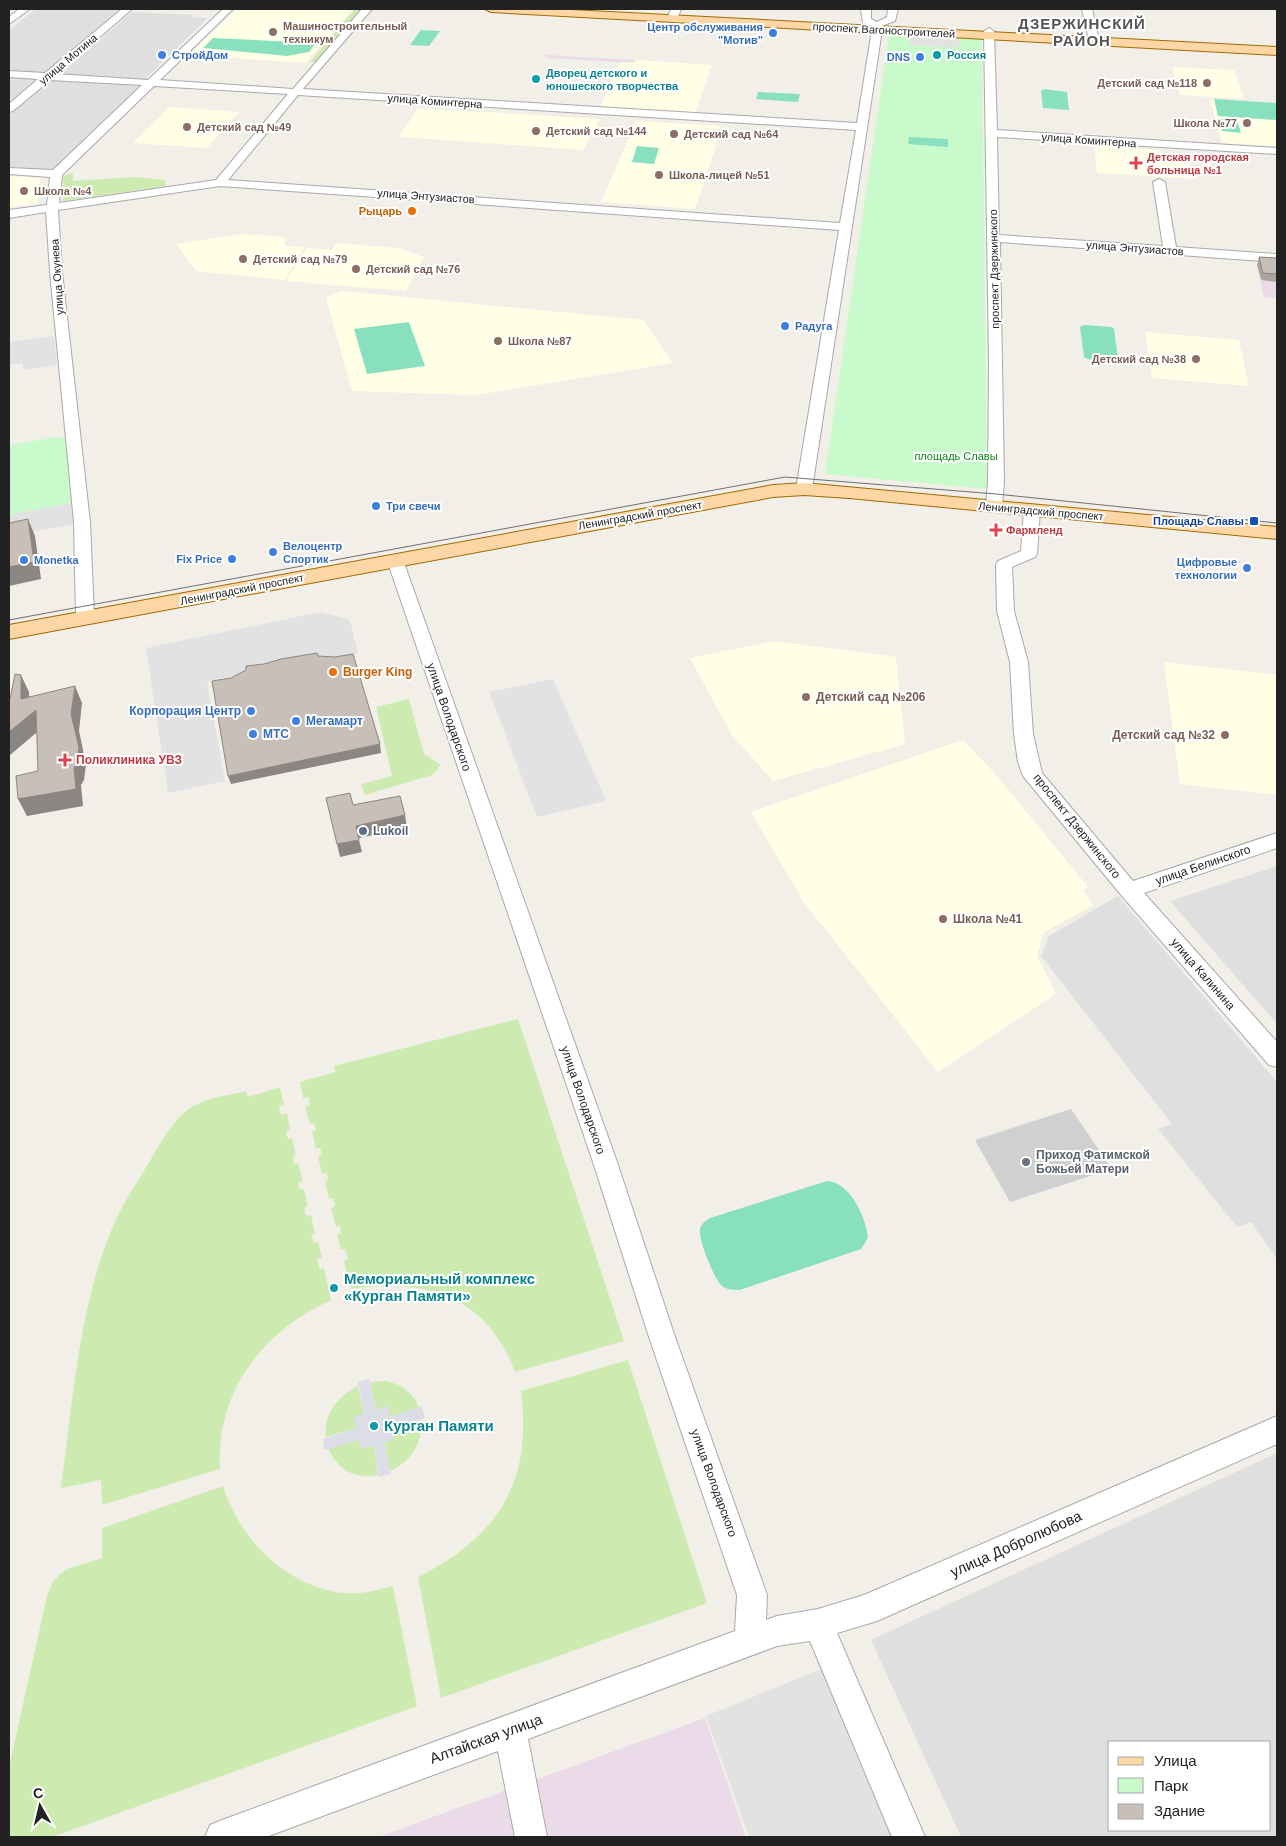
<svg xmlns="http://www.w3.org/2000/svg" width="1286" height="1846" font-family="Arial,sans-serif">
	<style>
		.residential { fill: #e0dfdf; fill-rule: evenodd }
		.industrial { fill: #ebdbe8 }
		.education { fill: #ffffe5 }
		.religious { fill: #d0d0d0 }
		.grass { fill: #cdebb0 }
		.park { fill: #c8facc }
		.pitch { fill: #88e0be }
		.parking { fill: #e2e2e2 }
		.plaza { fill: #dddde8 }
		.lines { fill: none; stroke-linecap: round; stroke-linejoin: round }
		.minor-casing { stroke: #a9a9a9; stroke-width: 2 }
		.major-casing { stroke: #a06b00; stroke-width: 2 }
		.minor { fill: #fff; fill-rule: evenodd }
		.major { fill: #fcd6a4; fill-rule: evenodd }
		.tram { stroke: #707070; stroke-width: 1 }
		.wall { fill: #aba49e }
		.shaded-wall { fill: #8b8681 }
		.building { fill: #c7bfb8; stroke: #8b8681 }
		.education-dot { fill: #8d6e63; stroke: #fff; stroke-width: 2 }
		.shop-dot { fill: #3f7fe0; stroke: #fff; stroke-width: 2 }
		.culture-dot { fill: #0f9aa8; stroke: #fff; stroke-width: 2 }
		.health-dot { fill: #e0444e; stroke: #fff; stroke-width: 2 }
		.food-dot { fill: #e8710a; stroke: #fff; stroke-width: 2 }
		.transit-dot { fill: #1a4fb4; stroke: #fff; stroke-width: 2 }
		.service-dot { fill: #5c6f8a; stroke: #fff; stroke-width: 2 }
		.worship-dot { fill: #6b7280; stroke: #fff; stroke-width: 2 }
		.labels { text-anchor: middle; stroke-width: 4; stroke-linejoin: round; paint-order: stroke }
		.far-education-label { font-size: 11px; font-weight: bold; fill: #785e54; stroke: #fff; text-anchor: start }
		.far-shop-label { font-size: 11px; font-weight: bold; fill: #366cbe; stroke: #fff; text-anchor: start }
		.far-street-label { font-size: 11px; fill: #222; stroke: #fff }
		.far-culture-label { font-size: 11px; font-weight: bold; fill: #0d838f; stroke: #fff; text-anchor: start }
		.far-health-label { font-size: 11px; font-weight: bold; fill: #be3a42; stroke: #fff; text-anchor: start }
		.far-food-label { font-size: 11px; font-weight: bold; fill: #c56008; stroke: #fff; text-anchor: end }
		.far-park-label { font-size: 11px; fill: #0c8416; stroke: #fff }
		.far-transit-label { font-size: 11px; font-weight: bold; fill: #164399; stroke: #fff; text-anchor: end }
		.food-label { font-size: 12px; font-weight: bold; fill: #c56008; stroke: #fff; text-anchor: start }
		.education-label { font-size: 12px; font-weight: bold; fill: #785e54; stroke: #fff; text-anchor: start }
		.shop-label { font-size: 12px; font-weight: bold; fill: #366cbe; stroke: #fff; text-anchor: start }
		.street-label { font-size: 12px; fill: #222; stroke: #fff }
		.health-label { font-size: 12px; font-weight: bold; fill: #be3a42; stroke: #fff; text-anchor: start }
		.service-label { font-size: 12px; font-weight: bold; fill: #4e5e75; stroke: #fff; text-anchor: start }
		.worship-label { font-size: 12px; font-weight: bold; fill: #5b616d; stroke: #fff; text-anchor: start }
		.far-district-label { font-size: 15px; font-weight: bold; letter-spacing: 1px; fill: #555; stroke: #fff }
		.near-culture-label { font-size: 15px; font-weight: bold; fill: #0d838f; stroke: #fff; text-anchor: start }
		.near-street-label { font-size: 15px; fill: #222; stroke: #fff }
	</style>
	<rect width="100%" height="100%" fill="#f2efe9"/>
	<path class="residential" d="M36,9H120L46,73L9,71V30Z
		M132,12L194,15L192,17L208,18L145,79L60,74Z
		M9,78L36,79L9,103Z
		M49,80L140,85L53,170L9,167V115Z
		M1277,866V1024L1170,901Z
		M1118,896L1277,1082V1259L1251,1222L1237,1227L1158,1129L1172,1124L1041,956L1049,936Z
		M1277,1453V1837H961L871,1640ZM1270,1742V1830H1110V1742Z"/>
	<path class="industrial" d="M547,55L635,60L634,63L545,58Z
		M1260,280L1277,282V298L1264,297Z
		M705,1718L746,1837H378Z"/>
	<path class="education" d="M237,9H353L305,63L189,55Z
		M637,60L712,65L695,114L600,108L620,62L635,63Z
		M1172,67L1234,70L1244,99L1180,95Z
		M1210,99L1277,103V146L1222,143Z
		M170,107L239,112L207,148L133,143Z
		M418,109L488,112L600,119L583,150L402,137L399,136Z
		M636,121L720,126L715,149L695,209L601,202Z
		M1094,146L1160,150L1164,162L1190,164L1195,179L1097,173Z
		M9,176L40,178L38,203L9,207Z
		M242,234L285,237V246L305,247L285,280L196,271L176,244Z
		M336,243L398,248L424,257L406,291L286,281L307,248L332,250Z
		M342,291L643,320L673,363L476,395L352,391L326,297Z
		M1145,332L1239,340L1249,386L1152,378Z
		M775,641L896,657L905,744L773,781L732,735L690,658Z
		M1164,662L1277,675V795L1180,784Z
		M963,740L997,776L1088,887L1083,890L1093,905L1044,932L1037,955L1056,994L938,1072L803,901L751,812Z"/>
	<path class="religious" d="M1071,1109L1112,1169L1010,1202L975,1140Z"/>
	<path class="grass" d="M355,9H362L316,62H310Z
		M70,173L73,174V181L136,177L165,180L166,186L63,201V177Z
		M409,699L424,754L441,765L432,775L365,795L361,784L392,776L376,707Z
		M518,1019L624,1341L515,1372C486,1296 428,1278 351,1289L344,1261L348,1259L345,1249L341,1250L337,1235L341,1233L340,1225L336,1227L331,1208L335,1206L333,1198L329,1199L325,1181L328,1180L327,1173L322,1174L318,1156L322,1155L320,1148H316L312,1132L316,1130L314,1123L310,1124L305,1107L310,1105L309,1097L303,1098L300,1082L335,1072L334,1066Z
		M280,1087L284,1105L279,1107L281,1115L287,1113L290,1130L286,1132L288,1139L292,1138L296,1156L293,1157L294,1164L298,1163L303,1181L298,1183L300,1189H304L308,1206L304,1208L306,1216L311,1215L315,1234L311,1235L314,1243L318,1242L322,1257L317,1259L320,1269L324,1268L331,1300C262,1332 216,1391 220,1469L102,1505L101,1480L61,1488C73,1402 78,1312 111,1231C120,1207 135,1186 148,1164C159,1146 169,1126 185,1112C201,1098 226,1096 246,1091L248,1097Z
		M628,1360L707,1603L441,1698L418,1577C498,1537 533,1482 521,1391Z
		M387,1381C402,1385 414,1393 419,1408L390,1417L376,1410L370,1382Z
		M358,1386L364,1414L356,1428L326,1437C323,1414 338,1396 358,1386Z
		M421,1420C424,1441 410,1463 390,1471L384,1442L394,1439L392,1429Z
		M359,1440L374,1446L378,1475C355,1479 338,1471 328,1448Z
		M223,1486C240,1540 286,1586 344,1593C360,1595 377,1590 393,1586L417,1706L52,1837H9V1767L47,1596L52,1583L59,1575L67,1569L102,1558V1528Z"/>
	<path class="park" d="M889,35L982,39L987,489L825,474Z
		M58,437L66,438L73,503L12,514L9,517V445Z"/>
	<path class="pitch" d="M421,30L440,31L429,46L410,45Z
		M213,38L316,43L309,52L287,56L203,48Z
		M1044,89L1067,92L1069,110L1043,108L1041,91Z
		M758,92L800,94L798,102L756,99Z
		M1214,99L1277,103V120L1218,116Z
		M1218,119L1237,120L1241,133L1222,131Z
		M909,137L948,139V147L908,144Z
		M637,146L659,148L654,164L632,162Z
		M409,322L425,366L367,374L354,329Z
		M1084,325L1111,327L1114,329L1118,359C1109,362 1091,362 1084,357L1080,327Z
		M827,1181C850,1182 866,1217 868,1238L861,1249L740,1290C734,1290 726,1290 721,1285C714,1278 698,1239 700,1229C701,1223 706,1221 710,1218Z"/>
	<path class="parking" d="M910,36L959,39V48L909,45Z
		M54,336L57,365L23,370V363L9,365V342Z
		M73,503L76,524L9,536V517L12,514Z
		M321,612L350,620L358,653L207,681L225,781L168,793L146,648Z
		M553,679L606,801L537,817L489,692Z
		M822,1669L895,1837H749L706,1716Z"/>
	<path class="plaza" d="M369,1379L376,1410L388,1406L390,1417L422,1406L425,1418L392,1429L394,1439L384,1442L391,1474L379,1477L374,1446L361,1449L359,1440L324,1450L323,1439L356,1428L354,1417L364,1413L358,1382Z"/>
	<g class="lines">
		<defs>
			<path id="minor" d="M19,9H30L9,24V17Z
				M122,9H132L57,74L148,80L223,9H233L160,80L293,89L362,9H372L303,89L857,123L872,30L875,27L863,23L861,9H871V19L877,22L887,17L888,9H898L895,21L879,27L882,30L812,489L810,492H798L796,489L839,230L220,186L58,210L62,272L90,522L94,617L91,621L85,622L79,621L76,617L74,522L50,272L46,212L9,218V210L47,205L50,177L9,174V168L53,170L142,85L50,80L13,111L9,112V104L38,79L9,77V71L45,73ZM154,86L288,94L216,180L59,203L62,175ZM298,95L856,130L840,223L228,180Z
				M671,9H681L677,19L672,22L667,19Z
				M1082,9H1092L1099,40L1097,42H1091L1089,40Z
				M989,28L994,31L997,130L1277,148V154L997,137L999,235L1163,246L1153,182L1159,179L1165,182L1176,247L1277,254V262L1000,242L1004,482L1002,507L1000,510H988L986,507L988,482L989,362L984,31Z
				M1032,505L1038,507L1040,510L1037,554L1035,557L1012,567L1014,611L1028,662L1033,734L1042,773L1133,881L1277,833V848L1144,893L1277,1042V1067L1269,1065L1122,896L1023,776L1018,762L1014,734L1010,662L997,611L996,565L998,561L1021,551L1024,510L1026,507Z
				M395,555L401,556L403,560L617,1162L674,1334L767,1595L766,1620L777,1616L818,1609L864,1595L1277,1416V1444L877,1621L837,1633L925,1837H892L810,1641L777,1646L528,1739L547,1837H515L498,1751L266,1837H205L210,1825L222,1820L735,1631L737,1595L648,1334L593,1162L387,560L389,556Z"/>
			<path id="major" d="M485,9H552L1277,47V55L491,12Z
				M804,483L1277,527V539L849,498L804,495L773,497L9,639V625L773,485Z"/>
		</defs>
		<use href="#minor" class="minor-casing"/>
		<use href="#major" class="major-casing"/>
		<use href="#minor" class="minor"/>
		<use href="#major" class="major"/>
		<path class="tram" d="M9,620L785,477L996,494L1277,523"/>
	</g>
	<path class="wall" d="M1259,257L1277,258V282L1261,280L1257,265Z"/>
	<path class="shaded-wall" d="M28,519L35,536L41,579L9,586V567Z
		M21,675L29,692V716L36,710L43,727L9,756V732L21,699Z
		M75,686L82,703L79,731L86,764L84,780L81,785L83,806L27,816L18,799L74,768L71,714Z
		M380,744L381,753L231,784L228,776Z
		M405,815L407,828L359,838L356,826Z
		M359,840L362,852L340,857L337,844Z"/>
	<path class="building" d="M1259,257L1277,258V274L1263,273Z
		M28,519L34,562L9,567V523Z
		M317,653L318,656L335,657L353,654L380,744L228,776L212,681L231,678L246,670V666L264,664L281,659Z
		M15,674L21,675V699L75,686L71,714L79,747L77,763L74,768L76,789L18,799L16,776L38,771L36,710L9,732V700L10,699Z
		M350,793L353,805L400,796L405,815L356,826L359,840L337,844L326,798Z"/>
	<g class="education-dot">
		<circle cx="273" cy="32" r="5"/>
		<circle cx="1207" cy="83" r="5"/>
		<circle cx="1247" cy="123" r="5"/>
		<circle cx="187" cy="127" r="5"/>
		<circle cx="536" cy="131" r="5"/>
		<circle cx="674" cy="134" r="5"/>
		<circle cx="659" cy="175" r="5"/>
		<circle cx="24" cy="191" r="5"/>
		<circle cx="243" cy="259" r="5"/>
		<circle cx="356" cy="269" r="5"/>
		<circle cx="498" cy="341" r="5"/>
		<circle cx="1196" cy="359" r="5"/>
		<circle cx="806" cy="697" r="5"/>
		<circle cx="1225" cy="735" r="5"/>
		<circle cx="943" cy="919" r="5"/>
	</g>
	<g class="shop-dot">
		<circle cx="773" cy="33" r="5"/>
		<circle cx="162" cy="55" r="5"/>
		<circle cx="920" cy="57" r="5"/>
		<circle cx="785" cy="326" r="5"/>
		<circle cx="376" cy="506" r="5"/>
		<circle cx="273" cy="552" r="5"/>
		<circle cx="232" cy="559" r="5"/>
		<circle cx="24" cy="560" r="5"/>
		<circle cx="1247" cy="568" r="5"/>
		<circle cx="251" cy="711" r="5"/>
		<circle cx="296" cy="721" r="5"/>
		<circle cx="253" cy="734" r="5"/>
	</g>
	<g class="culture-dot">
		<circle cx="937" cy="55" r="5"/>
		<circle cx="536" cy="79" r="5"/>
		<circle cx="334" cy="1288" r="5"/>
		<circle cx="374" cy="1426" r="5"/>
	</g>
	<g class="health-dot">
		<path d="M1133.5 155.5h5v5h5v5h-5v5h-5v-5h-5v-5h5z"/>
		<path d="M993.5 522.5h5v5h5v5h-5v5h-5v-5h-5v-5h5z"/>
		<path d="M62.5 752.5h5v5h5v5h-5v5h-5v-5h-5v-5h5z"/>
	</g>
	<g class="food-dot">
		<circle cx="412" cy="211" r="5"/>
		<circle cx="333" cy="672" r="5"/>
	</g>
	<rect class="transit-dot" x="1249" y="516" width="10" height="10" rx="2.5"/>
	<circle class="service-dot" cx="363" cy="831" r="5"/>
	<circle class="worship-dot" cx="1026" cy="1162" r="5"/>
	<g class="labels">
		<g class="far-education-label">
			<text x="283" y="30">Машиностроительный<tspan x="283" dy="13">техникум</tspan></text>
			<text x="1197" y="87" text-anchor="end">Детский сад №118</text>
			<text x="1237" y="127" text-anchor="end">Школа №77</text>
			<text x="197" y="131">Детский сад №49</text>
			<text x="546" y="135">Детский сад №144</text>
			<text x="684" y="138">Детский сад №64</text>
			<text x="669" y="179">Школа-лицей №51</text>
			<text x="34" y="195">Школа №4</text>
			<text x="253" y="263">Детский сад №79</text>
			<text x="366" y="273">Детский сад №76</text>
			<text x="508" y="345">Школа №87</text>
			<text x="1186" y="363" text-anchor="end">Детский сад №38</text>
		</g>
		<g class="far-shop-label">
			<text x="763" y="31" text-anchor="end">Центр обслуживания<tspan x="763" dy="13">"Мотив"</tspan></text>
			<text x="172" y="59">СтройДом</text>
			<text x="910" y="61" text-anchor="end">DNS</text>
			<text x="795" y="330">Радуга</text>
			<text x="386" y="510">Три свечи</text>
			<text x="283" y="550">Велоцентр<tspan x="283" dy="13">Спортик</tspan></text>
			<text x="222" y="563" text-anchor="end">Fix Price</text>
			<text x="34" y="564">Monetka</text>
			<text x="1237" y="566" text-anchor="end">Цифровые<tspan x="1237" dy="13">технологии</tspan></text>
		</g>
		<g class="far-street-label">
			<text transform="translate(884 30) rotate(3)" y="4">проспект Вагоностроителей</text>
			<text transform="translate(68 59) rotate(-40)" y="4">улица Мотина</text>
			<text transform="translate(435 101) rotate(4)" y="4">улица Коминтерна</text>
			<text transform="translate(1089 140) rotate(4)" y="4">улица Коминтерна</text>
			<text transform="translate(426 196) rotate(4)" y="4">улица Энтузиастов</text>
			<text transform="translate(1135 248) rotate(4)" y="4">улица Энтузиастов</text>
			<text transform="translate(994 269) rotate(-91)" y="4">проспект Дзержинского</text>
			<text transform="translate(57 277) rotate(-94)" y="4">улица Окунева</text>
			<text transform="translate(1041 511) rotate(5)" y="4">Ленинградский проспект</text>
			<text transform="translate(640 515) rotate(-10)" y="4">Ленинградский проспект</text>
			<text transform="translate(242 589) rotate(-11)" y="4">Ленинградский проспект</text>
		</g>
		<g class="far-culture-label">
			<text x="947" y="59">Россия</text>
			<text x="546" y="77">Дворец детского и<tspan x="546" dy="13">юношеского творчества</tspan></text>
		</g>
		<g class="far-health-label">
			<text x="1147" y="161">Детская городская<tspan x="1147" dy="13">больница №1</tspan></text>
			<text x="1006" y="534">Фармленд</text>
		</g>
		<g class="far-food-label">
			<text x="402" y="215">Рыцарь</text>
		</g>
		<g class="far-park-label">
			<text x="956" y="460">площадь Славы</text>
		</g>
		<g class="far-transit-label">
			<text x="1244" y="525">Площадь Славы</text>
		</g>
		<g class="food-label">
			<text x="343" y="676">Burger King</text>
		</g>
		<g class="education-label">
			<text x="816" y="701">Детский сад №206</text>
			<text x="1215" y="739" text-anchor="end">Детский сад №32</text>
			<text x="953" y="923">Школа №41</text>
		</g>
		<g class="shop-label">
			<text x="241" y="715" text-anchor="end">Корпорация Центр</text>
			<text x="306" y="725">Мегамарт</text>
			<text x="263" y="738">МТС</text>
		</g>
		<g class="street-label">
			<text transform="translate(449 717) rotate(71)" y="4">улица Володарского</text>
			<text transform="translate(1077 826) rotate(51)" y="4">проспект Дзержинского</text>
			<text transform="translate(1203 865) rotate(-19)" y="4">улица Белинского</text>
			<text transform="translate(1203 974) rotate(49)" y="4">улица Калинина</text>
			<text transform="translate(583 1100) rotate(71)" y="4">улица Володарского</text>
			<text transform="translate(714 1483) rotate(70)" y="4">улица Володарского</text>
		</g>
		<g class="health-label">
			<text x="76" y="764">Поликлиника УВЗ</text>
		</g>
		<g class="service-label">
			<text x="373" y="835">Lukoil</text>
		</g>
		<g class="worship-label">
			<text x="1036" y="1159">Приход Фатимской<tspan x="1036" dy="14">Божьей Матери</tspan></text>
		</g>
		<g class="far-district-label">
			<text x="1082" y="29">ДЗЕРЖИНСКИЙ<tspan x="1082" dy="17">РАЙОН</tspan></text>
		</g>
		<g class="near-culture-label">
			<text x="344" y="1284">Мемориальный комплекс<tspan x="344" dy="17">«Курган Памяти»</tspan></text>
			<text x="384" y="1431">Курган Памяти</text>
		</g>
		<g class="near-street-label">
			<text transform="translate(1016 1544) rotate(-24)" y="5">улица Добролюбова</text>
			<text transform="translate(486 1739) rotate(-20)" y="5">Алтайская улица</text>
		</g>
	</g>
	<rect width="1286" height="1846" fill="none" stroke="#222222" stroke-width="20"/>
	<rect x="1108" y="1741" width="162" height="90" fill="#ffffff" stroke="#a7a7a7"/>
	<rect x="1118" y="1757" width="25" height="8" fill="#fcd6a4" stroke="#a7a7a7"/>
	<text x="1154" y="1766" font-size="15" fill="#222222">Улица</text>
	<rect x="1118" y="1778" width="25" height="15" fill="#c8facc" stroke="#a7a7a7"/>
	<text x="1154" y="1791" font-size="15" fill="#222222">Парк</text>
	<rect x="1118" y="1804" width="25" height="15" fill="#c7bfb8" stroke="#a7a7a7"/>
	<text x="1154" y="1816" font-size="15" fill="#222222">Здание</text>
	<g transform="translate(40 1806) rotate(352)" stroke="#ffffff" stroke-width="4" paint-order="stroke">
	<path d="M0-4L9 19L0 12L-9 19Z" fill="#222222"/>
	<text y="-8" font-size="14" font-weight="bold" text-anchor="middle" fill="#222222">С</text>
	</g>
</svg>
